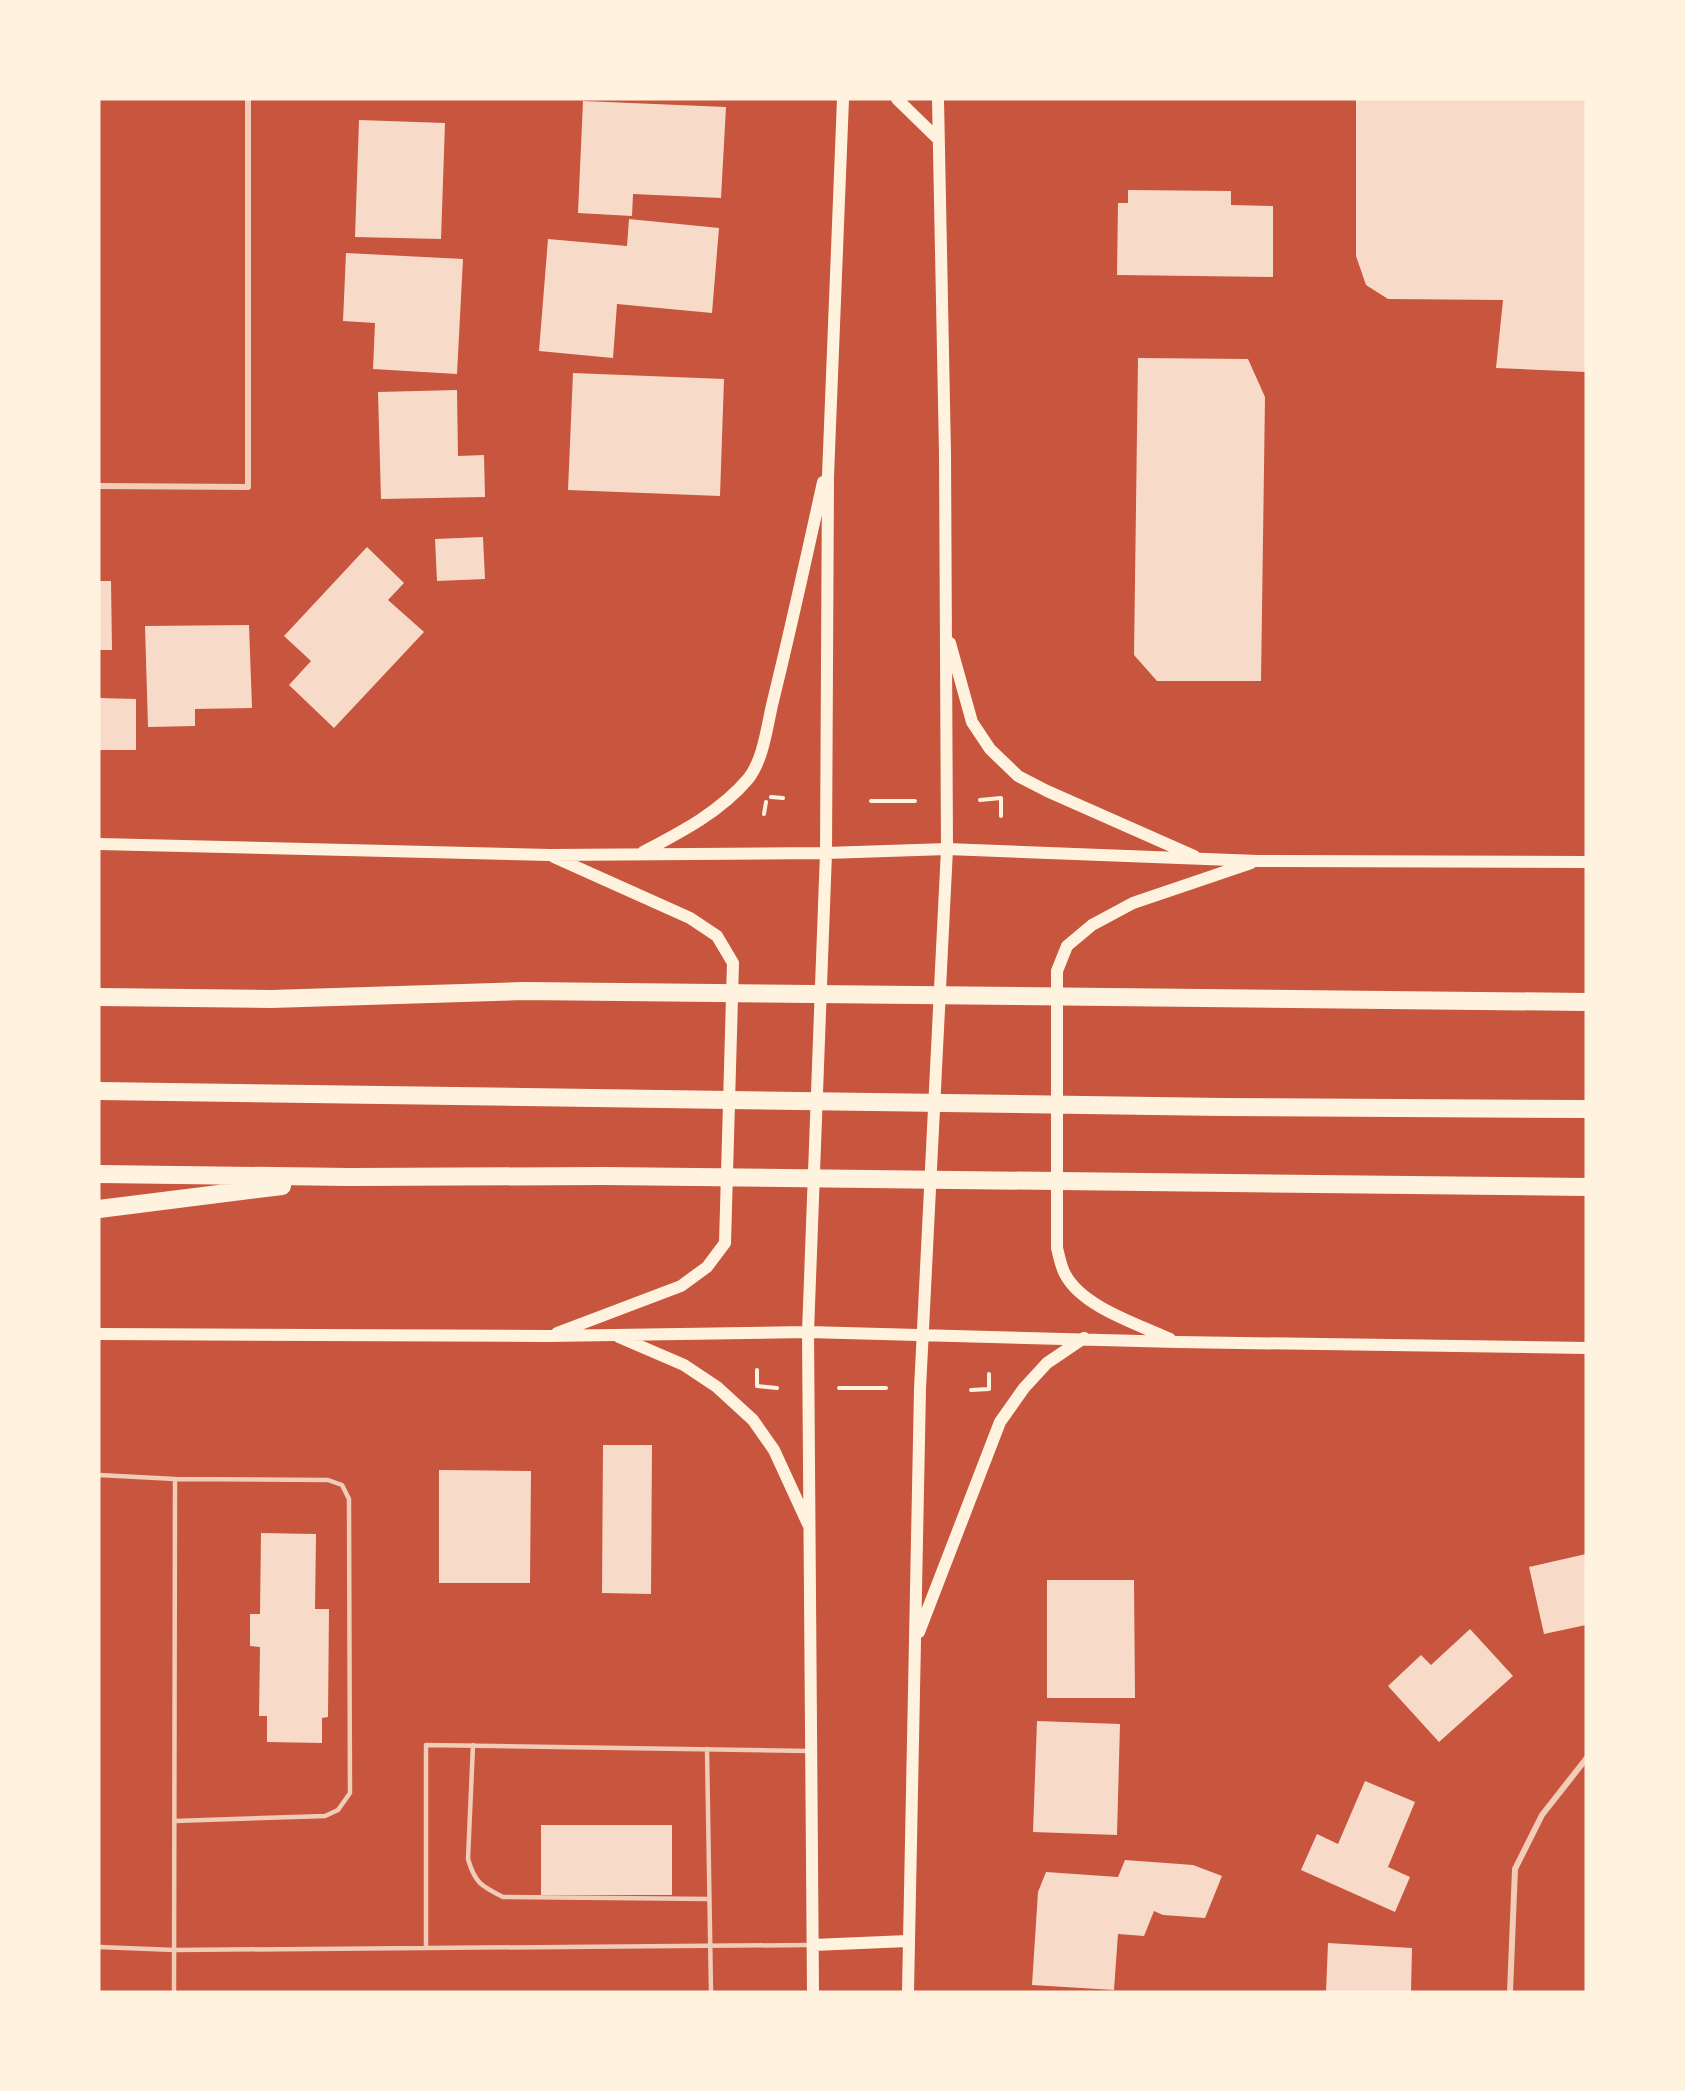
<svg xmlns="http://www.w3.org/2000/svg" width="1685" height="2091" font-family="Arial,sans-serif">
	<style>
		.building { fill: #f7dbc8 }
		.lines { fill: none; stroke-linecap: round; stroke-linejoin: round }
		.path { stroke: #fff3e0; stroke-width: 4 }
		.service { stroke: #f1ccb7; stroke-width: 4.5 }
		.minor { stroke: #f1ccb7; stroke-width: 6 }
		.secondary { stroke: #fff3e0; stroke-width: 12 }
		.motorway { stroke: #fff3e0; stroke-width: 18 }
	</style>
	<rect width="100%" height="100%" fill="#c8553d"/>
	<path class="building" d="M1356,99H1586V372L1496,368L1503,300L1388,299L1366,285L1356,256Z
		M583,101L726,107L721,198L633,194L632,216L578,213Z
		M359,120L445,123L441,239L355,237Z
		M1128,190L1231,191V205L1273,206V277L1117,275L1118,203H1128Z
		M629,219L719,228L712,313L617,304L613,358L539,351L548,239L627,246Z
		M346,253L463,259L457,374L373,369L375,323L343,321Z
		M1138,358L1248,359L1265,397L1261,681H1157L1134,655Z
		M573,373L724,379L720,496L568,490Z
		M457,390L458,456L484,455L485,497L381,499L378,392Z
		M483,537L485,579L437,581L435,539Z
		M367,547L404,583L388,600L424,632L334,728L289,685L311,661L284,636Z
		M99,581H111L112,650H99Z
		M249,625L252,708L195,709V726L148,727L145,626Z
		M99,698L136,699V750H99Z
		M603,1445H652L651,1594L602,1593Z
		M439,1470L531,1471L530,1583H439Z
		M261,1533L316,1534L315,1609H329L328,1717L322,1718V1743L267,1742V1716H259L260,1647L250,1646V1614H260Z
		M1586,1554V1625L1544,1634L1529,1567Z
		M1047,1580H1134L1135,1698H1047Z
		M1470,1629L1513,1676L1439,1742L1388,1686L1421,1655L1431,1665Z
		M1037,1721L1120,1724L1117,1835L1033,1832Z
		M1365,1781L1415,1802L1388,1867L1410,1877L1395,1912L1301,1870L1317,1834L1338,1844Z
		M541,1825H672V1895H541Z
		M1125,1860L1193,1865L1222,1876L1205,1918L1163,1915L1154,1911L1144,1936L1118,1934L1114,1990L1032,1985L1038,1892L1046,1872L1118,1877Z
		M1328,1943L1412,1948L1411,1992H1326Z"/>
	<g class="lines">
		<path class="path" d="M771,797L783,798
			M980,800L1001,798V816
			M871,801H915
			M764,814L766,802
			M757,1370V1386L777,1388
			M839,1388H886
			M971,1390L989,1389V1374"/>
		<path class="service" d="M99,1475L175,1479L174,1992
			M473,1745L468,1859C475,1883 481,1886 503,1897L709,1899
			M707,1749L711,1992
			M175,1821L325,1816L338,1810L350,1793L349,1499L342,1485L328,1480L175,1479
			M99,1947L175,1950L810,1945
			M426,1948V1745L809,1751"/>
		<path class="minor" d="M99,486L248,487V99
			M1510,1992L1515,1869L1542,1815L1586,1759"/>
		<path class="secondary" d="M897,99L938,139
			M950,643L972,722L990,749L1018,776L1047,791L1194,856
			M99,844L550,855L826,853L947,849L1258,861L1586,862
			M643,852C681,832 720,812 748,779C764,759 767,725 773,701C791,628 807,555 823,482
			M554,857L690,918L717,936L733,963L725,1243L707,1267L681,1286L557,1333
			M99,1334L547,1336L808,1332L1177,1342L1586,1348
			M619,1337L684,1365L717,1387L753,1420L774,1450L808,1524
			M1170,1339C1138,1324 1082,1307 1065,1274C1061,1267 1059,1256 1057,1248V971L1067,946L1092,925L1133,903L1251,863
			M919,1632L1000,1422L1024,1388L1047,1363L1084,1338
			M813,1945L908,1941
			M813,1992L808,1332L826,853L828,476L843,99
			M908,1992L920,1389L947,849L945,453L938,99"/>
		<path class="motorway" d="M99,997L271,999L524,991L1586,1002
			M99,1091L1223,1107L1586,1109
			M99,1174L350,1177L604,1176L1586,1187
			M99,1209L282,1186"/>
	</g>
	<rect width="1685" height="2091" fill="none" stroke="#fff3e0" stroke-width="201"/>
</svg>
